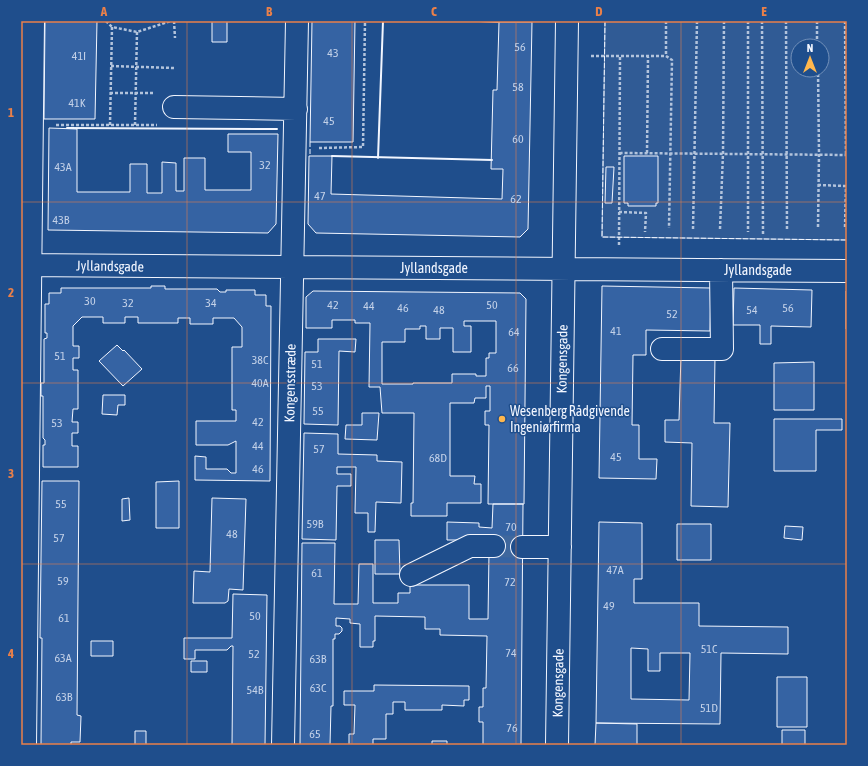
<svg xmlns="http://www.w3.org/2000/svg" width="868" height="766" font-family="'Asap Condensed',sans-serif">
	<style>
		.green { fill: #305b95; stroke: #a8bbd7; fill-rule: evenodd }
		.building { fill: #3563a3; stroke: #f2f6ff; fill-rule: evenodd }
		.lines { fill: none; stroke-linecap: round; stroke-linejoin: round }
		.minor-tunnel { stroke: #3f679d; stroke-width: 22; stroke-dasharray: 22 11; stroke-linecap: butt }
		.minor-casing { stroke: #f2f6ff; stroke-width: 24 }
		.path { stroke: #b3c4dc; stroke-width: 2.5; stroke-dasharray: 3 2; stroke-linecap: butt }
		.minor { stroke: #1f4e8c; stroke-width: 22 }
		.fence { stroke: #f2f6ff; stroke-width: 1; stroke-dasharray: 5 2; stroke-linecap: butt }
		.wall { stroke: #f2f6ff; stroke-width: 2 }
		.grid { fill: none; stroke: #ea8049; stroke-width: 1; stroke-opacity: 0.55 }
		.poi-dot { fill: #ffb74d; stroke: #1f4e8c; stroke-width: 1.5 }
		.labels { text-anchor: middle; stroke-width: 3; stroke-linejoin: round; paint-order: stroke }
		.number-label { font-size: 12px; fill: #c3d1e8 }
		.street-label { font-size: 14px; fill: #f2f6ff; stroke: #1f4e8c }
		.poi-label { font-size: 14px; fill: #f2f6ff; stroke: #1f4e8c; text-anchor: start }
		.neatline { fill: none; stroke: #ea8049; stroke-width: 1.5 }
		.grid-label { font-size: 13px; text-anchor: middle; font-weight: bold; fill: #ea8049 }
	</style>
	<rect width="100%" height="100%" fill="#1f4e8c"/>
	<path class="green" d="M605,21H847V240L602,237ZM798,46H822V70H798Z"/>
	<path class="building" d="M45,21H97L95,119H44Z
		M212,21H227V42H212Z
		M312,21H355L353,142H310Z
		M499,22H532L528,229L520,237L316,233L308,224L309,156H332L331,194L502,199L503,169H491L493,90H497Z
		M49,128L77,129V192H130V164H147V193H162V162L176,163V191H184V158H205V190H251V152H228V134H278L276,224L268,233L48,230Z
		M624,156H658V203H656V206H628V203H624Z
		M606,167H614L612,203H605Z
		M151,286H165V289H217L220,292H226V290H255V295H266V306H271L270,481L195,480V456L206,457V469H227L231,473H236V441L228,445H196V421H236V410H232V347H242V327L234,318H213V324H190V318H178V323H138V317H125V323H103V317H82L73,326V346H79V358H73V370H78V409H73L72,422H78V433H72V446H78V467H43V445H45V440L43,438V396H41V383H44V339L47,338V333H45V304H49V293H61V288H151Z
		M602,286L711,288L710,331L646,330V355H633L632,425H639V459H657L656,479L599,478Z
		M734,288L812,290L811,327L771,326V344H760V325H733Z
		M313,291L520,293L526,299L524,504H488L489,425H485V411H490V386H486V398H475L474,403H450V476H475L474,484H481V503H447V516H411V503H413L414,413H382L380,387H369L370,323H355V320H332V328H306V297ZM464,321H496V353H489V358H486V376H476V374H452V383H413V384H382V342H405V329H420V326H426V339H440V328H453V352H471V326H464Z
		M846,291H847V329H846Z
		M318,339H356L355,352L339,351L338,425L304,424L305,352H318Z
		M117,345L123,351L124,350L142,369L123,386L99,361Z
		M681,355L715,356L714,423H730L728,507L691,506L692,443L665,442V420H679Z
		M814,362V410H774V363Z
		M103,395H125V405H118L117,415L102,414Z
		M362,413H379L377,440L345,439L346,425H362Z
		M774,419H842V430H816V471H774Z
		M304,433L338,434V454L377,455V461L402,462L401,503L376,502L375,532H368V513H355L356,467H337V474H351V486H337L336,540L302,539Z
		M42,481H79L77,715L81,716L80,742H71V745H41L42,638H40Z
		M179,481V528H156V482Z
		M129,498L130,520L122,521V499Z
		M212,498L246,499L243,590L229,589L228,601L225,603H193L194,571L210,572Z
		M493,504H523L521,745H483V722H479V707H483V688H486L487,636L440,635V629H425V617L375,616V641H373V647H360V624L350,623V619L336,618V626H340L342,628V631L339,634H335V639H333V706H331L330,745H300L302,543H335L334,604H358L359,564H373V603H398V593H410V585H469V619H488L489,552L494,540H447V522L479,523V527L492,528Z
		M599,522L642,523V579H634V603H699V626L788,627V654L721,653L720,724L596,723ZM631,648L648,649V671H660V653H690L689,700L631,699Z
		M677,524H711V560H677Z
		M785,526L803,527L802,540L784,538Z
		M375,540H399L400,574H375Z
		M233,594L267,595L265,745H232L233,646H231L227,650H195V659H184V638H232Z
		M91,641H113V656H91Z
		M191,661H207V672H191Z
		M777,677H807V727H777Z
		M374,685L469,686V700H464V706L442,705V710H405V702H393V714H386V739H373V745H349V734H354L355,705H344V691H374Z
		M596,723L637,724V745H595Z
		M782,730H805V745H782Z
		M135,731H146V745H135Z
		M432,741H447V745H432Z"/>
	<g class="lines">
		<path class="minor-tunnel" d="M494,546L522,547"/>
		<defs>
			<path id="minor" d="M174,107L296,109
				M21,265L847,271
				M662,349H722L721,270
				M522,547H560
				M411,575L470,546H494
				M25,745L33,21
				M283,745L297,21
				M557,745L567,21"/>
		</defs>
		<use href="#minor" class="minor-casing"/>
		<path class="path" d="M106,21L112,27
			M174,21L175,38
			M666,21V56L672,60L669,228
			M748,21V232
			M762,21L763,234
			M786,21L787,231
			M817,21V46
			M845,21L846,155
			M591,56H666
			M111,66L174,68
			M110,93H154
			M56,125H157
			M110,125L112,27L137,32L171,21
			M135,125L137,32
			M319,148L363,147L365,21
			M647,153L648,57
			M620,154L621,153L847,155
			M818,185L846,186
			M619,212L646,213L645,232
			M818,227L819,154L818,70
			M845,227L846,186
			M693,229L697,21
			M720,229L723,153L724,21
			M619,245L620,57"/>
		<use href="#minor" class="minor"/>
		<path class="fence" d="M605,21L602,237L847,240
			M310,142V155"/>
		<path class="wall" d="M479,21L499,22
			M67,128L277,129
			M332,156L492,160
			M378,158L383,21"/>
	</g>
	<path class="grid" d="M187,21V745M352,21V745M516,21V745M681,21V745M21,202H847M21,383H847M21,564H847"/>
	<circle class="poi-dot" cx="502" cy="419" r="4"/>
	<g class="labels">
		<g class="number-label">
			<text x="520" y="51">56</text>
			<text x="333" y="57">43</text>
			<text x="79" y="60">41I</text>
			<text x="518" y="91">58</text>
			<text x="77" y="107">41K</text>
			<text x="329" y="125">45</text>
			<text x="518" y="143">60</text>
			<text x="265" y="169">32</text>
			<text x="63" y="171">43A</text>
			<text x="320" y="200">47</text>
			<text x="516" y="203">62</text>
			<text x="61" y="224">43B</text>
			<text x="90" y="305">30</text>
			<text x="128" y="307">32</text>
			<text x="211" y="307">34</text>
			<text x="333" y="309">42</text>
			<text x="492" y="309">50</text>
			<text x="369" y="310">44</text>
			<text x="403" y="312">46</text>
			<text x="788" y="312">56</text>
			<text x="439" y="314">48</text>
			<text x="752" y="314">54</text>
			<text x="672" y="318">52</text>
			<text x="616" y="335">41</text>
			<text x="514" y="336">64</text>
			<text x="60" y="360">51</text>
			<text x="260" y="364">38C</text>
			<text x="317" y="368">51</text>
			<text x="513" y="372">66</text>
			<text x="260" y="387">40A</text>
			<text x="317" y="390">53</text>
			<text x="318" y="415">55</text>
			<text x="258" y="426">42</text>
			<text x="57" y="427">53</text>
			<text x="258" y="450">44</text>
			<text x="319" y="453">57</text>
			<text x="616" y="461">45</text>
			<text x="438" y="462">68D</text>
			<text x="258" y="473">46</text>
			<text x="61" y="508">55</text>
			<text x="315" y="528">59B</text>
			<text x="511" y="531">70</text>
			<text x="232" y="538">48</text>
			<text x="59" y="542">57</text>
			<text x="615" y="574">47A</text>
			<text x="317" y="577">61</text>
			<text x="63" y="585">59</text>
			<text x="510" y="586">72</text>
			<text x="609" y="610">49</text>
			<text x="255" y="620">50</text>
			<text x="64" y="622">61</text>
			<text x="709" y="653">51C</text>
			<text x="511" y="657">74</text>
			<text x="254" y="658">52</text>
			<text x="63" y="662">63A</text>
			<text x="318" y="663">63B</text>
			<text x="318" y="692">63C</text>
			<text x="255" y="694">54B</text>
			<text x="64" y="701">63B</text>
			<text x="709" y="712">51D</text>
			<text x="512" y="732">76</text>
			<text x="315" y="738">65</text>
		</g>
		<g class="street-label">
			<text transform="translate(110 266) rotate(1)" y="5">Jyllandsgade</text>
			<text x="434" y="273">Jyllandsgade</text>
			<text x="758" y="275">Jyllandsgade</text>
			<text transform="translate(562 359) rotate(-89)" y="5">Kongensgade</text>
			<text transform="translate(290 383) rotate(-89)" y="5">Kongensstræde</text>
			<text transform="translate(558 683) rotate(-89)" y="5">Kongensgade</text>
		</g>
		<g class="poi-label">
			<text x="510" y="416">Wesenberg Rådgivende<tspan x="510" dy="16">Ingeniørfirma</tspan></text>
		</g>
	</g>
	<rect width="868" height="766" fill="none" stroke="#1f4e8c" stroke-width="44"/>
	<g transform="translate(810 58)"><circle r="19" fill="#1f4e8c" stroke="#7391ba"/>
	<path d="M0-3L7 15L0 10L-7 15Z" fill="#ffb74d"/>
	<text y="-6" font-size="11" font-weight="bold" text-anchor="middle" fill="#f2f6ff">N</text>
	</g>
	<rect x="22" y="22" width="824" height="722" class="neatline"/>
	<g class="grid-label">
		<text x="104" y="16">A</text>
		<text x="269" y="16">B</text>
		<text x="434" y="16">C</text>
		<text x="599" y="16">D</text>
		<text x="764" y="16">E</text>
		<text x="11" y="117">1</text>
		<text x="11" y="297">2</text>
		<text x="11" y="478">3</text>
		<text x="11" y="658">4</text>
	</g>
</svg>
